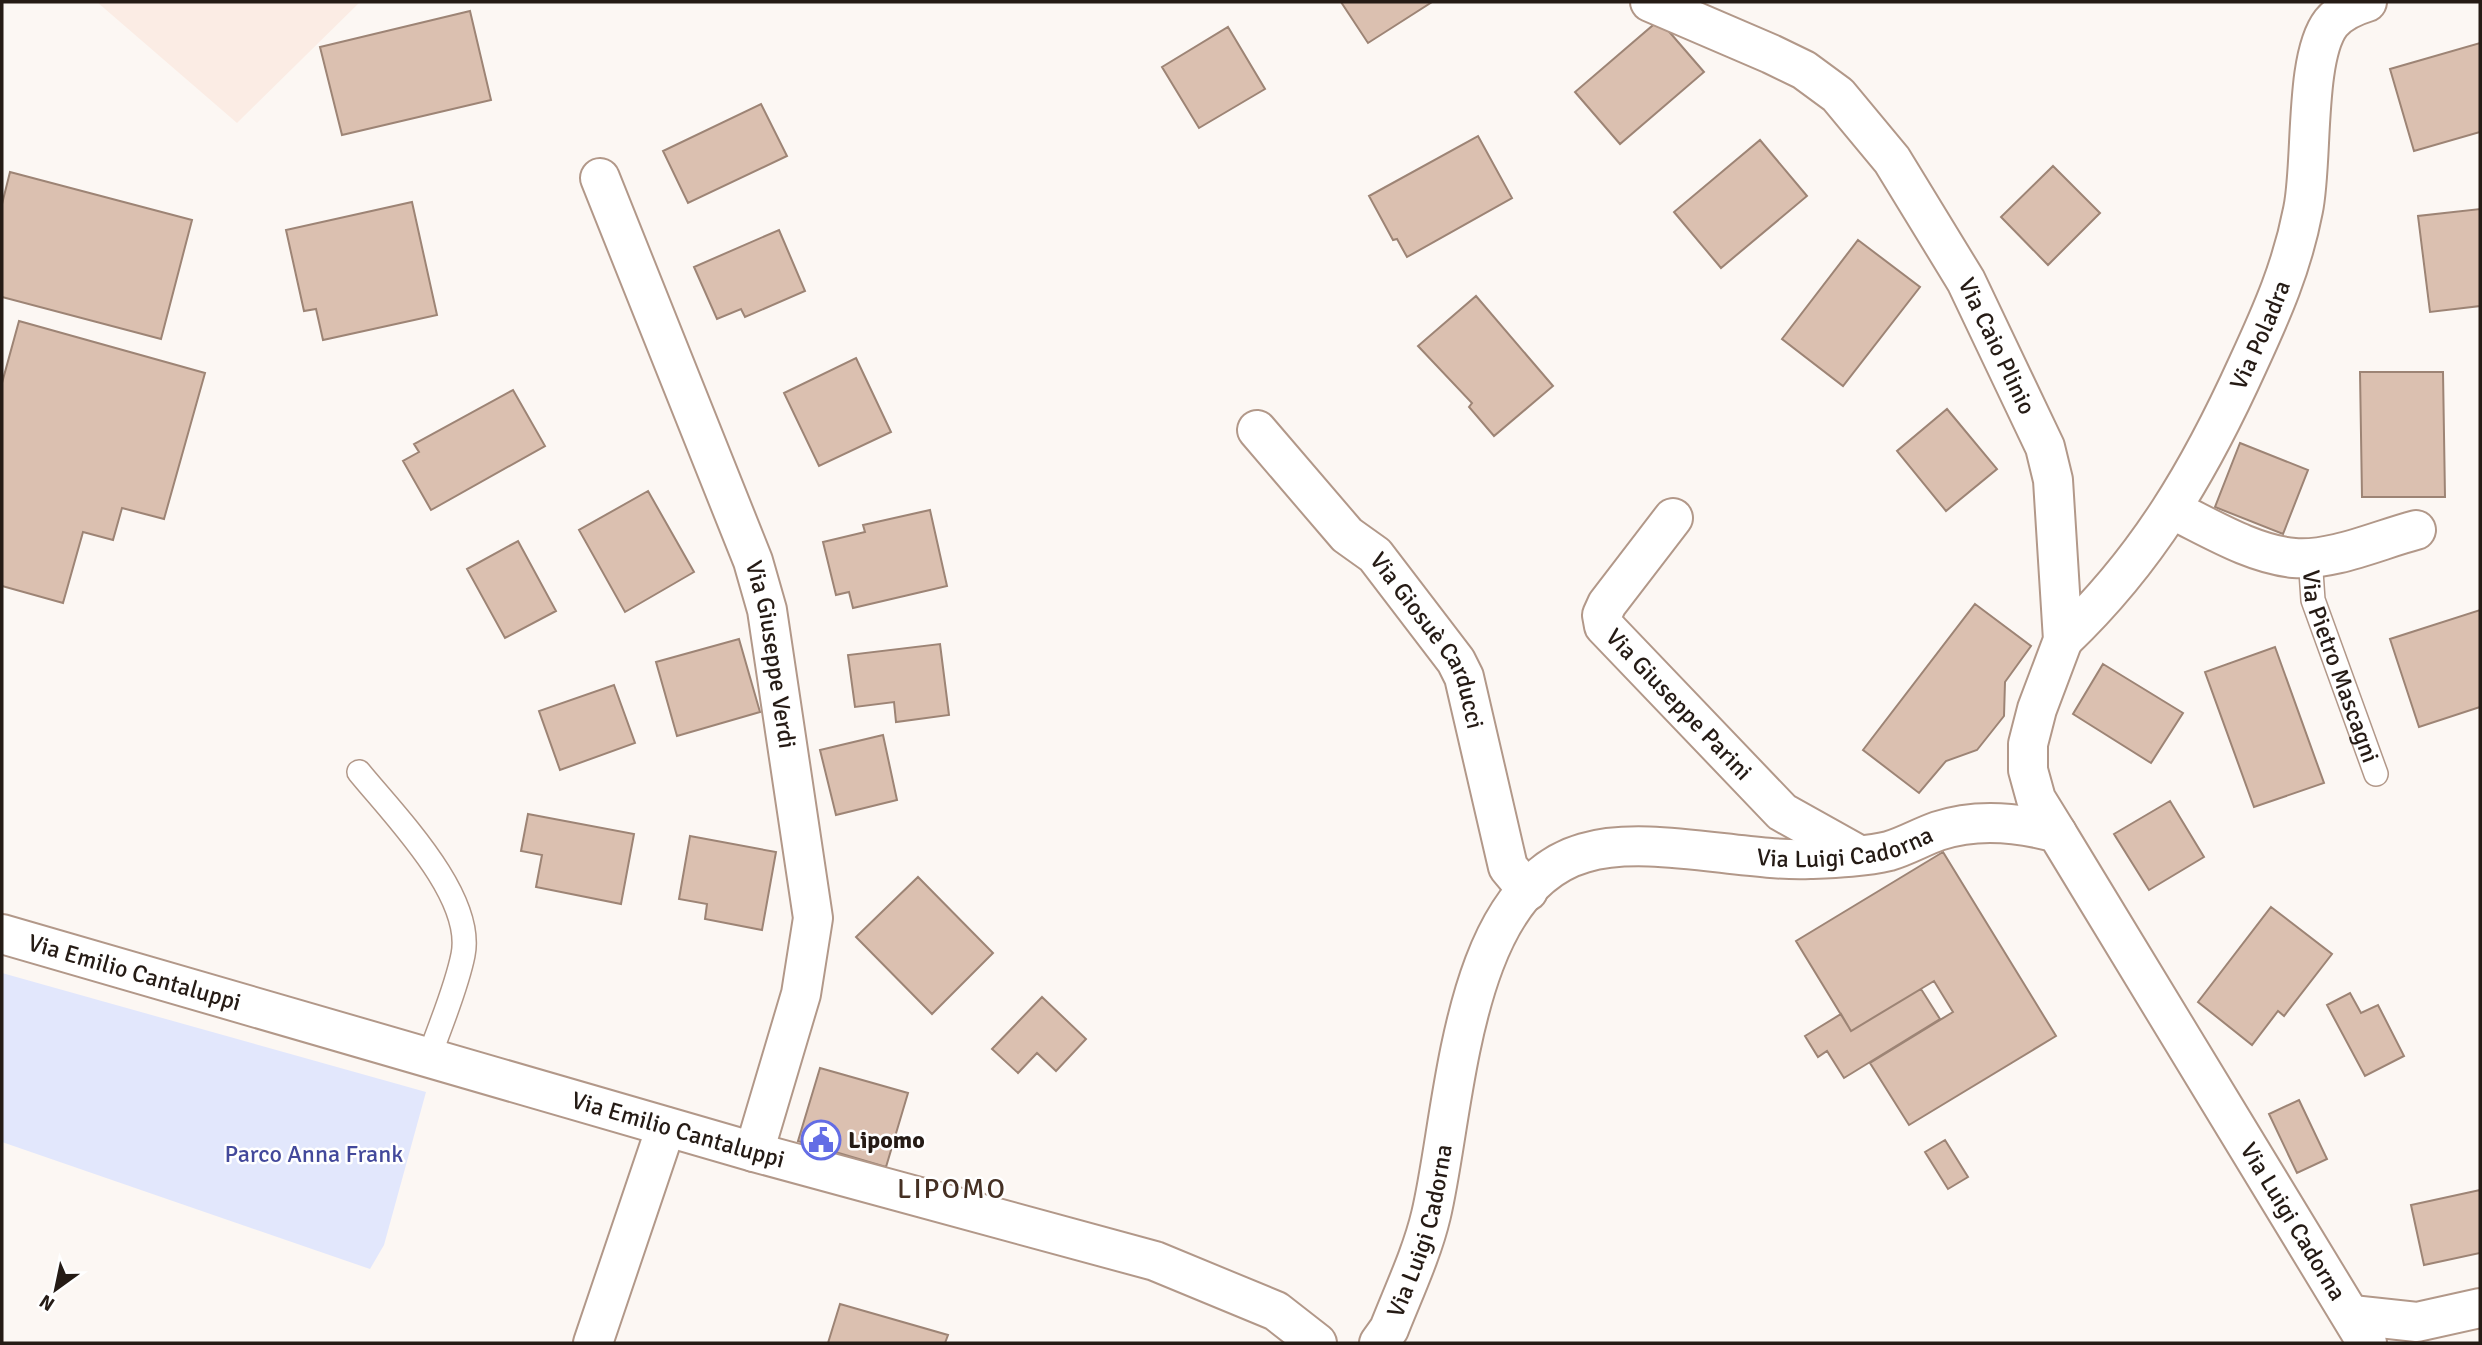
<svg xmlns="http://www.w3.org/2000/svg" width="2482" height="1345" font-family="Signika,sans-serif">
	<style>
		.built { fill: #fbece4 }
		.green { fill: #e2e7fc }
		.building { fill: #dbc0b0; stroke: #9d8475; stroke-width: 2 }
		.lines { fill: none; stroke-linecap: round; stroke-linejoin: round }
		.lane-casing { stroke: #b29889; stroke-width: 26 }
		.street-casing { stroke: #b29889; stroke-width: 42 }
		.lane { stroke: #fff; stroke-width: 23 }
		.street { stroke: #fff; stroke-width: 38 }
		.labels { text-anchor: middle; stroke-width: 5; stroke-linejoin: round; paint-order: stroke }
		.street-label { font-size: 24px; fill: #251b15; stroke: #fff }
		.poi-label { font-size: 24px; font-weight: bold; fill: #251b15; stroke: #fff; text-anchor: start }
		.park-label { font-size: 24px; fill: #43499b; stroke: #fff }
		.quarter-label { font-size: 28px; letter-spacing: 2px; fill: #453023; stroke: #fff }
	</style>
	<rect width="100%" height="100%" fill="#fcf7f3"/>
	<path class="built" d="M97,2H360L237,123Z"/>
	<path class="green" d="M2,973L426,1092L384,1245L370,1269L2,1142Z"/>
	<path class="building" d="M1341,2H1432L1368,43Z
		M470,11L491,100L342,135L320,47Z
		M1659,20L1704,72L1620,144L1575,92Z
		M1228,27L1265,89L1199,128L1162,67Z
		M2480,43V132L2414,151L2390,69Z
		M761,104L787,156L688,203L663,151Z
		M1478,136L1512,198L1407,257L1397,239L1393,240L1369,196Z
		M1760,140L1807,196L1721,268L1674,212Z
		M2053,166L2100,213L2048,265L2001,217Z
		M10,172L192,220L161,339L2,297V204Z
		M412,202L437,315L323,340L316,309L304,311L286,230Z
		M2480,209V306L2430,312L2418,216Z
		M779,230L805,291L745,317L741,309L717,319L694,267Z
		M1858,240L1920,287L1843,386L1782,339Z
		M1476,296L1553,386L1494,436L1469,407L1472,403L1418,346Z
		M19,321L205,373L164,519L122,508L113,540L83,532L63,603L2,586V383Z
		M856,358L891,432L819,466L784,393Z
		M2360,372H2443L2445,497H2362Z
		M513,390L545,446L431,510L403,461L419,452L414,444Z
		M1947,409L1997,469L1946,511L1897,451Z
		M2240,443L2308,470L2283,534L2215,507Z
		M648,491L694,572L625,612L579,530Z
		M930,510L947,586L853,608L849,592L836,595L823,542L865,532L863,525Z
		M518,541L556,611L505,638L467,569Z
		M1975,604L2031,646L2005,682L2004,716L1977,750L1946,761L1919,793L1863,750Z
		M2480,610V707L2419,727L2390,639Z
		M739,639L760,712L677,736L656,662Z
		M940,644L949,715L896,722L894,702L855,707L848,655Z
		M2275,647L2324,783L2254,807L2205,672Z
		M2103,664L2183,713L2151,763L2073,714Z
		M614,685L635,743L560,770L539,711Z
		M883,735L897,800L836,815L820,750Z
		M2170,801L2204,857L2149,890L2114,834Z
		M528,814L634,834L621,904L536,887L542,855L521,851Z
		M690,836L776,852L762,930L705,919L707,904L679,899Z
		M1943,852L2056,1036L1909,1125L1870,1063L1953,1012L1934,981L1851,1031L1796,941Z
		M918,877L993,953L932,1014L856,937Z
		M2271,907L2332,954L2284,1016L2278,1011L2252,1045L2198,1002Z
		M1921,989L1940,1019L1844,1078L1827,1051L1818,1057L1805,1036L1841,1014L1851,1031Z
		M2350,993L2361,1013L2378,1005L2404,1056L2365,1076L2327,1005Z
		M1042,997L1086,1039L1056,1071L1037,1053L1018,1073L992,1049Z
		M820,1068L908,1093L886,1167L798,1141Z
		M2299,1100L2327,1159L2297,1173L2269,1114Z
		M1945,1140L1968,1177L1948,1189L1925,1152Z
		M2480,1190V1253L2424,1265L2411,1205Z
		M840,1304L948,1335L945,1343H828Z"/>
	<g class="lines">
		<defs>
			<g id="lane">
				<path id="s1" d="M2310,557L2313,600L2376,774"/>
				<path d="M359,772C394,815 475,896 463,955C456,990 440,1025 429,1058"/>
			</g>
			<g id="street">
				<path id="s2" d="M1650,2L1771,54L1804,70L1838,95L1892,160L1966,281L2045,447L2053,480L2063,640L2037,709L2028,744V770L2036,799L2057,833"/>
				<path id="s3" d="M600,178L753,561L767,610L813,918L801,994L754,1152"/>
				<path id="s4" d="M1257,430L1347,535L1375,555L1456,661L1464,677L1508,867L1528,891"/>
				<path d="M2173,510C2210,528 2252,554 2294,558C2333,561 2378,540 2416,530"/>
				<path id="s5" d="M1673,518L1607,604L1602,615L1604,626L1782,812L1859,855"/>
				<path id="s6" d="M2063,640C2148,559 2200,470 2248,364C2272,312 2292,267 2303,210C2313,164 2304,58 2331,23C2340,12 2354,6 2367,2"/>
				<path id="s7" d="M2,934L754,1152L1155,1261L1276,1311L1317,1343"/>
				<path d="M2352,1315L2417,1322L2480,1308"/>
				<path d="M593,1343L666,1127"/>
				<path id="s8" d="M1379,1343L1389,1329C1404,1291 1422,1253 1431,1215C1456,1111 1459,889 1584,853C1647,834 1743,862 1810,859C1835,858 1864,857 1889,851C1906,846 1921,837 1938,831C1977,818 2018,822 2057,833L2367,1343"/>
			</g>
		</defs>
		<use href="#lane" class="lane-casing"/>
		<use href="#street" class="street-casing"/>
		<use href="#lane" class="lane"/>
		<use href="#street" class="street"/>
	</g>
	<defs>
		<symbol id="civic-ring" viewBox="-11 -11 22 22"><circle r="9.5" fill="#fff" stroke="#636de5" stroke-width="1.5"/><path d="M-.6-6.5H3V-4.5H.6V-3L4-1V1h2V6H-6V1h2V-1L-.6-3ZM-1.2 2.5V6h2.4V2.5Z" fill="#636de5"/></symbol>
	</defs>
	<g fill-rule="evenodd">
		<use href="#civic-ring" x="799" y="1118" width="44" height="44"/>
	</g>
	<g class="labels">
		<g class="street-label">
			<text dy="8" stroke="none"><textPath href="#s6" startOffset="366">Via Poladra</textPath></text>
			<text dy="8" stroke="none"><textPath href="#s2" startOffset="509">Via Caio Plinio</textPath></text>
			<text dy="8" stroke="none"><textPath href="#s4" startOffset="275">Via Giosuè Carducci</textPath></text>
			<text dy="8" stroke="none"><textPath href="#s3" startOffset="508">Via Giuseppe Verdi</textPath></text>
			<text dy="8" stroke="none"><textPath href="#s1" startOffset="114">Via Pietro Mascagni</textPath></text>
			<text dy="8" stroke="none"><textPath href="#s5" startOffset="240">Via Giuseppe Parini</textPath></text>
			<text dy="8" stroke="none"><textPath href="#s8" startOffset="814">Via Luigi Cadorna</textPath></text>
			<text dy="8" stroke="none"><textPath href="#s7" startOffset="138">Via Emilio Cantaluppi</textPath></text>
			<text dy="8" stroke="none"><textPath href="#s7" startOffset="704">Via Emilio Cantaluppi</textPath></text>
			<text dy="8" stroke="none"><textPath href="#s8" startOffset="1486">Via Luigi Cadorna</textPath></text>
			<text dy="8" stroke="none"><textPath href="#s8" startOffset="121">Via Luigi Cadorna</textPath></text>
		</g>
		<g class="poi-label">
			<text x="848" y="1148">Lipomo</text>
		</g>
		<g class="park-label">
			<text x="314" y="1162">Parco Anna Frank</text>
		</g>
		<g class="quarter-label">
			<text x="952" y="1198">LIPOMO</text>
		</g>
	</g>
	<rect width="2482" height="1345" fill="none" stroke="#251b15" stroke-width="7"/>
	<g transform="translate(56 1289) rotate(213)" stroke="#ffffff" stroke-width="5" paint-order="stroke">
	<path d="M0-5L12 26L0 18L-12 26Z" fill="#251b15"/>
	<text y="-10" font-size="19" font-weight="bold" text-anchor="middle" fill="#251b15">N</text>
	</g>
</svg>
